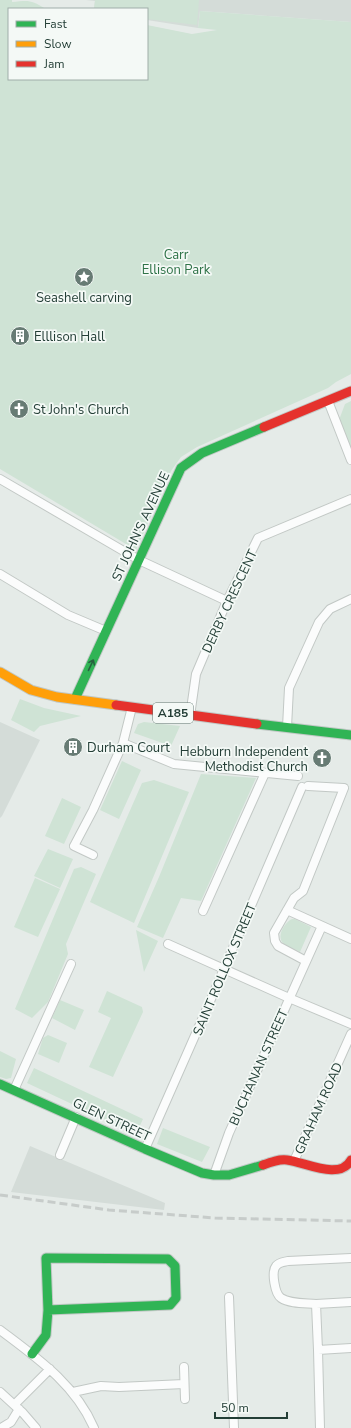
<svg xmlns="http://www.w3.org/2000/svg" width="351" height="1428" font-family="'Nunito Sans',sans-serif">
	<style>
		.built { fill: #d4dcd8 }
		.green { fill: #cfe3d5 }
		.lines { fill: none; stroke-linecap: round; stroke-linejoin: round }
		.street-casing { stroke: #c2c8c5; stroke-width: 10 }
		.fast-casing { stroke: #c1c8c5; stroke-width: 11 }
		.slow-casing { stroke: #c1c8c5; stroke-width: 11 }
		.jam-casing { stroke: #c1c8c5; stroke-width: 11 }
		.street { stroke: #fbfcfc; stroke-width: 8 }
		.fast { stroke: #30b455; stroke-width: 9 }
		.slow { stroke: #ff9f0a; stroke-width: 9 }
		.jam { stroke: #e5322d; stroke-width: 9 }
		.rail { stroke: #c7ccca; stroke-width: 3; stroke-dasharray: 8 4; stroke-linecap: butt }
		.oneway { stroke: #27613f }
		.labels { text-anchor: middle; stroke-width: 3.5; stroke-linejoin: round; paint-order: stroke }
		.shield { fill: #f4f9f6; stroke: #627670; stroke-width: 1 }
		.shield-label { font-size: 12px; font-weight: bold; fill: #233e36 }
		.park-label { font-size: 13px; fill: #2f7348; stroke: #f4f9f6 }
		.poi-label { font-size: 13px; fill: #233e36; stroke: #f4f9f6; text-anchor: start }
		.street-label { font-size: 13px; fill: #233e36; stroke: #f4f9f6 }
	</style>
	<rect width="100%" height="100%" fill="#e5ebe8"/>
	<path class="built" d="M86,0H351V22L200,11L198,28L147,20V9H94L95,1Z
		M0,722L40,740L2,816L0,818Z
		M30,1146L165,1203L164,1210L11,1192Z"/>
	<path class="green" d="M0,0H12V2C30,0 31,0 46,9H9V79H147V25L192,34L217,30L198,28L200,11L351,22V374L336,382L328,388L197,447L181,457L171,471L136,550L0,469Z
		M95,0H199L197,25L147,19V9H94Z
		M351,401V448L339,420L345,404Z
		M20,699L44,708L81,716L40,726L34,732L11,720Z
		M144,722L180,726L171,746L134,733L138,724Z
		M122,761L141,770L119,819L100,810Z
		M201,774L256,778L201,901L181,898L163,938L137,927L159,877Z
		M154,780L189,792L134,923L90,902L142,783Z
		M62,798L81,807L64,844L45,836Z
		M48,849L73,859L60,888L34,876Z
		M81,867L96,874L66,944L68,954L48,1002L32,1018L15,1009L74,869Z
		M35,878L60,889L38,937L14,927Z
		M292,919H295L311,927L300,952C296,949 287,947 283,943C276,936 285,922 292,919Z
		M136,930L158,941L144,972Z
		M107,991L142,1007L143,1012L113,1077L89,1067L111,1018L98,1012Z
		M60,1000L84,1010L75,1030L52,1018Z
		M48,1035L67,1043L59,1063L38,1054L43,1038Z
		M0,1051L16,1059L11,1078L6,1079L0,1077Z
		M34,1068L143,1119L136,1134L27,1083Z
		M163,1128L210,1147L202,1162L157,1144Z"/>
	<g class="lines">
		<defs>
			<path id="street" d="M328,401L351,460
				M0,479L139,560L227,601
				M0,574L68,615L106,631
				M190,716L196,674L227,601L258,538L351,499
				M287,727L289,688L319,622L330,609L351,599
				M123,743L174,764L298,776
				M93,855L74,846L93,810L123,743L132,707
				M287,910L351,939
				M203,911L265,773
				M168,944L289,998L351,1024
				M306,961L278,946L275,941L274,933L294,898L303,891L344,788L308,786
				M14,1090L71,964
				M145,1149L208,1006L302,787
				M60,1155L76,1117
				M294,1161L351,1034
				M214,1175L229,1133L322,926
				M229,1297L234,1428
				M316,1304C305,1303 290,1304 281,1298C275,1294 271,1272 276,1266C279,1262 284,1262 288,1261L351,1258
				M0,1330C37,1358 75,1384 94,1428
				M318,1350L316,1304L351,1302
				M184,1367L185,1399
				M0,1392L23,1413L36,1428
				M73,1392L101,1386L119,1387L184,1384
				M15,1404L50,1369
				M1,1428L11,1422L19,1409
				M320,1428L318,1350L351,1348"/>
			<path id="fast" d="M75,699L181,468L202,453L264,427
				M257,724L351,735
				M0,1084L145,1149L202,1173L214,1175H229L263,1165
				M32,1354L46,1335L48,1310L46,1258L168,1259L175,1266L176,1298L170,1305L48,1310"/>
			<path id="slow" d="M0,672L31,690L57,697L116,705"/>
			<path id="jam" d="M264,427L351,391
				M116,705L257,724
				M263,1165C271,1162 279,1159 287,1160C305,1162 340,1181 351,1160"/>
		</defs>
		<use href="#street" class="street-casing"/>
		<use href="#fast" class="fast-casing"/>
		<use href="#slow" class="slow-casing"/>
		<use href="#jam" class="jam-casing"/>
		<use href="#street" class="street"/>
		<use href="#fast" class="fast"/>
		<use href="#slow" class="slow"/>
		<use href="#jam" class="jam"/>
		<path class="rail" d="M0,1195L109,1210L215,1218L351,1221"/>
	</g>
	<defs><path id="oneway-shaft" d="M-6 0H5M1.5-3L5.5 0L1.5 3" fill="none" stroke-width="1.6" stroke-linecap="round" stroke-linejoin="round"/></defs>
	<use class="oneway" href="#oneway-shaft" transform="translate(91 665) rotate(-65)"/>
	<defs>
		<symbol id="sight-disc" viewBox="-11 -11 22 22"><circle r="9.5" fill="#677b74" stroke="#f4f9f6"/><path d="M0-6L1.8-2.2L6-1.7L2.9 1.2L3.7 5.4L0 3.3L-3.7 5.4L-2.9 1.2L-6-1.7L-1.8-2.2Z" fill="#fff"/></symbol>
		<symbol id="building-disc" viewBox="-11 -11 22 22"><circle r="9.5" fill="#677b74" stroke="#f4f9f6"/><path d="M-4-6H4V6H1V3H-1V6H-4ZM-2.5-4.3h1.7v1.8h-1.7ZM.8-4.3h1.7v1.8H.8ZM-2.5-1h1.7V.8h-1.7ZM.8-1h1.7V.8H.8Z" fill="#fff"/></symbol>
		<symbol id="church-disc" viewBox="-11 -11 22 22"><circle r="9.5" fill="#677b74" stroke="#f4f9f6"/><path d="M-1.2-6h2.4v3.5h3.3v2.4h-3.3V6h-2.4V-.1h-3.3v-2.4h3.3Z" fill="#fff"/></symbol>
	</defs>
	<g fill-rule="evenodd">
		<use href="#sight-disc" x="73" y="266" width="22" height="22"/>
		<use href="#building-disc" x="9" y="325" width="22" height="22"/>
		<use href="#church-disc" x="8" y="398" width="22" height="22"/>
		<use href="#building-disc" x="62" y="736" width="22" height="22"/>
		<use href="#church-disc" x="311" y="747" width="22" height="22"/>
	</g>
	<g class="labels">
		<rect class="shield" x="153" y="703" width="40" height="20" rx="3"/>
		<g class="shield-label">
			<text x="173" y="717">A185</text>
		</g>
		<g class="park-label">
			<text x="176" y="259">Carr<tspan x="176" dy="15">Ellison Park</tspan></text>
		</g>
		<g class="poi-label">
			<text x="84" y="302" text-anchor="middle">Seashell carving</text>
			<text x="34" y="341">Elllison Hall</text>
			<text x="33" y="414">St John's Church</text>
			<text x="87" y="752">Durham Court</text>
			<text x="308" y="756" text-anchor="end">Hebburn Independent<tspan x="308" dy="15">Methodist Church</tspan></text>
		</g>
		<g class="street-label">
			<text transform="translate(140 526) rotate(-65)" y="5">ST JOHN'S AVENUE</text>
			<text transform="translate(229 601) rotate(-65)" y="5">DERBY CRESCENT</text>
			<text transform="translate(224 969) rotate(-67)" y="5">SAINT ROLLOX STREET</text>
			<text transform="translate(258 1067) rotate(-66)" y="5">BUCHANAN STREET</text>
			<text transform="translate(318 1108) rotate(-66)" y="5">GRAHAM ROAD</text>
			<text transform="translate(112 1119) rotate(25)" y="5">GLEN STREET</text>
		</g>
	</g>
	<rect x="8" y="8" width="140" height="72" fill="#f4f9f6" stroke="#a0aea9"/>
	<rect x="16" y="21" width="20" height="6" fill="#30b455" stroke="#a0aea9"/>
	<text x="44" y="28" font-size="12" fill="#233e36">Fast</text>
	<rect x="16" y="41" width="20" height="6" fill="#ff9f0a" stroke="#a0aea9"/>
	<text x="44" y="48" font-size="12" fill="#233e36">Slow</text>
	<rect x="16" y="61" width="20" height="6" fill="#e5322d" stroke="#a0aea9"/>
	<text x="44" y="68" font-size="12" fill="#233e36">Jam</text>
	<path d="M215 1412v6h72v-6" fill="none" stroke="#233e36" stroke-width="2"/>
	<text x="221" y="1412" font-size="12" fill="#233e36" stroke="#f4f9f6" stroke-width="3" paint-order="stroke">50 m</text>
</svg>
